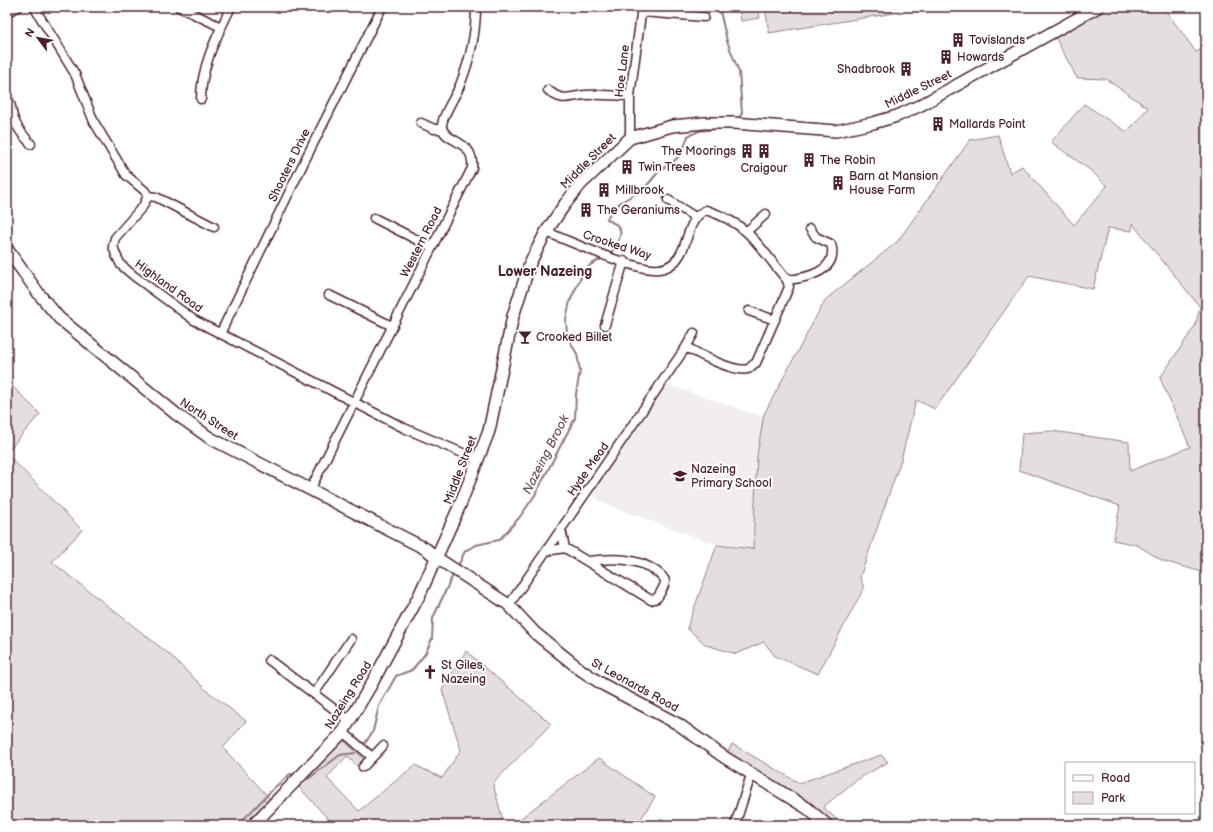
<svg xmlns="http://www.w3.org/2000/svg" width="1213" height="832" font-family="'Balsamiq Sans',sans-serif">
	<style>
		.built { fill: #f2eeef }
		.green { fill: #e5dee0; stroke: #987e86 }
		.lines { fill: none; stroke-linecap: round; stroke-linejoin: round }
		.stream { stroke: #91787e; stroke-width: 2 }
		.street-casing { stroke: #4a1f2b; stroke-width: 11 }
		.secondary-casing { stroke: #4a1f2b; stroke-width: 14 }
		.street { stroke: #fff; stroke-width: 8 }
		.secondary { stroke: #fff; stroke-width: 11 }
		.labels { text-anchor: middle; stroke-width: 4; stroke-linejoin: round; paint-order: stroke }
		.poi-label { font-size: 12px; fill: #4a1f2b; stroke: #fff; text-anchor: start }
		.street-label { font-size: 12px; fill: #4a1f2b; stroke: #fff }
		.water-label { font-size: 13px; font-style: italic; fill: #74535c; stroke: #fff }
		.quarter-label { font-size: 14px; font-weight: bold; fill: #4a1f2b; stroke: #fff }
	</style>
	<rect width="100%" height="100%" fill="#fff"/>
	<filter id="ink" filterUnits="userSpaceOnUse"><feTurbulence type="fractalNoise" baseFrequency=".025" numOctaves="2"/><feDisplacementMap in="SourceGraphic" scale="8" xChannelSelector="R" yChannelSelector="G"/><feConvolveMatrix kernelMatrix="1 2 1 2 8 2 1 2 1" color-interpolation-filters="sRGB"/></filter>
	<g filter="url(#ink)">
		<path class="built" d="M666,384L763,417L757,458L753,549L717,545L605,504L591,494Z"/>
		<path class="green" d="M739,7H758L760,18L741,21Z
			M765,7H902L895,13L769,33Z
			M1085,7H1140L1142,9L1147,7H1163L1196,52L1206,47V573L1163,561L1137,545L1113,540L1120,506L1019,470L1022,433L1052,431L1129,442L1130,471L1190,447L1160,378L1195,326L1200,307L1132,223V231L1108,228L1093,289L1029,276L935,409L916,400L901,460L860,577L864,588L818,674L775,656L764,642L736,654L706,645L687,628L717,545L753,549L757,455L764,414L825,300L897,242L970,140L998,135L1010,173L1022,166L1074,225L1107,186L1090,170L1051,142L1084,104L1127,132L1148,108L1106,79L1077,78L1055,37L1068,24V17Z
			M7,381L40,414L7,452Z
			M7,454L82,530L52,562L169,654L206,690L246,721L223,748L277,806L258,825H7Z
			M466,651L551,724L493,783L504,825H331L332,823L297,785L343,740L364,759L357,766L347,756L327,778L359,811L415,765L442,778L461,750L442,690Z
			M732,744L799,783L881,755L888,762L855,781L823,807L843,825H820L811,815L723,762Z
			M599,758L655,797L637,825H512Z"/>
		<g class="lines">
			<path class="stream" d="M719,7L727,41L739,72L742,113L739,118
				M611,253C615,246 625,234 618,226C615,223 610,222 607,219L610,213L621,202L644,189L660,170L673,162L682,153L688,136L699,131L717,129
				M459,564L465,551L476,545L499,540L519,518L535,495L575,418L576,394L580,371L577,354L567,336L566,319L570,301L582,275L590,265L601,259
				M364,745L373,731L379,706L396,676L412,670L425,654L432,639L433,618L452,577
				M308,779L340,755L355,753
				M238,825L275,787L290,774L294,775"/>
			<defs>
				<path id="street" d="M34,7L75,74L94,122L126,175L145,191L148,196L143,206L115,238L113,246L116,255L121,265L134,276L194,320L404,428L479,460
					M179,7L221,27
					M7,12L18,7
					M642,12L704,17
					M548,90C563,103 569,96 586,95C600,94 616,96 630,96
					M7,98C14,109 10,110 14,119C17,129 24,136 31,144
					M201,99C201,66 217,36 231,7
					M421,123L434,129H442
					M630,138V96L642,7
					M148,196L156,197L214,227
					M668,200L695,217
					M374,218L431,247
					M747,231L766,214
					M546,232C570,241 637,272 659,269C670,268 678,260 682,251C689,236 690,217 706,210C752,225 758,247 787,280L789,287L756,363C753,364 750,368 748,369C735,373 698,354 686,347
					M787,280C807,278 839,271 831,244L816,237L810,229
					M329,295L392,326
					M749,311L775,320
					M605,325L624,261
					M220,334L306,158L382,7
					M310,490L472,168C475,139 444,143 442,127C441,117 456,96 460,85C470,60 476,34 476,7
					M561,529L565,548
					M546,551L565,548L651,600L657,598C660,593 665,587 665,581C664,577 660,574 657,572C637,557 612,558 589,561
					M509,605L686,347L694,333
					M269,660L350,721
					M314,694L351,639
					M343,732L372,757
					M363,767L383,746
					M735,825L751,775"/>
				<path id="secondary" d="M7,249L39,294L59,318L176,414L210,438L426,549L437,558L509,605L535,633L581,670L602,684L678,724L724,757L807,808L827,825
					M253,825L343,732L371,685L419,596L460,505L489,431L513,316L530,263L546,232L565,204L581,184L630,138L672,126L704,123H733L836,131L873,123L897,116L921,105L1098,7"/>
			</defs>
			<use href="#street" class="street-casing"/>
			<use href="#secondary" class="secondary-casing"/>
			<use href="#street" class="street"/>
			<use href="#secondary" class="secondary"/>
		</g>
	</g>
	<defs>
		<symbol id="building-bare" viewBox="-9 -9 18 18"><path d="M-4-6H4V6H1V3H-1V6H-4ZM-2.5-4.3h1.7v1.8h-1.7ZM.8-4.3h1.7v1.8H.8ZM-2.5-1h1.7V.8h-1.7ZM.8-1h1.7V.8H.8Z" fill="#4a1f2b" stroke="#fff" stroke-width="2.5" paint-order="stroke"/></symbol>
		<symbol id="bar-bare" viewBox="-9 -9 18 18"><path d="M-6-5H6L.8 .8V4.5H3.5V6h-7V4.5H-.8V.8Z" fill="#4a1f2b" stroke="#fff" stroke-width="2.5" paint-order="stroke"/></symbol>
		<symbol id="school-bare" viewBox="-9 -9 18 18"><path d="M0-5L7-2L0 1L-7-2ZM-4 1L0 2.5L4 1V4Q0 6-4 4Z" fill="#4a1f2b" stroke="#fff" stroke-width="2.5" paint-order="stroke"/></symbol>
		<symbol id="church-bare" viewBox="-9 -9 18 18"><path d="M-1.2-6h2.4v3.5h3.3v2.4h-3.3V6h-2.4V-.1h-3.3v-2.4h3.3Z" fill="#4a1f2b" stroke="#fff" stroke-width="2.5" paint-order="stroke"/></symbol>
	</defs>
	<g fill-rule="evenodd">
		<use href="#building-bare" x="948" y="30" width="20" height="20"/>
		<use href="#building-bare" x="936" y="47" width="20" height="20"/>
		<use href="#building-bare" x="896" y="59" width="20" height="20"/>
		<use href="#building-bare" x="928" y="114" width="20" height="20"/>
		<use href="#building-bare" x="737" y="141" width="20" height="20"/>
		<use href="#building-bare" x="754" y="141" width="20" height="20"/>
		<use href="#building-bare" x="799" y="150" width="20" height="20"/>
		<use href="#building-bare" x="617" y="157" width="20" height="20"/>
		<use href="#building-bare" x="828" y="173" width="20" height="20"/>
		<use href="#building-bare" x="594" y="180" width="20" height="20"/>
		<use href="#building-bare" x="576" y="200" width="20" height="20"/>
		<use href="#bar-bare" x="515" y="327" width="20" height="20"/>
		<use href="#school-bare" x="670" y="466" width="20" height="20"/>
		<use href="#church-bare" x="420" y="662" width="20" height="20"/>
	</g>
	<g class="labels">
		<g class="poi-label">
			<text x="969" y="44">Tovislands</text>
			<text x="957" y="61">Howards</text>
			<text x="895" y="73" text-anchor="end">Shadbrook</text>
			<text x="949" y="128">Mallards Point</text>
			<text x="736" y="155" text-anchor="end">The Moorings</text>
			<text x="820" y="164">The Robin</text>
			<text x="638" y="171">Twin Trees</text>
			<text x="764" y="172" text-anchor="middle">Craigour</text>
			<text x="849" y="180">Barn at Mansion<tspan x="849" dy="14">House Farm</tspan></text>
			<text x="615" y="194">Millbrook</text>
			<text x="597" y="214">The Geraniums</text>
			<text x="536" y="341">Crooked Billet</text>
			<text x="691" y="473">Nazeing<tspan x="691" dy="14">Primary School</tspan></text>
			<text x="441" y="669">St Giles,<tspan x="441" dy="14">Nazeing</tspan></text>
		</g>
		<g class="street-label">
			<text transform="translate(622 71) rotate(-83)" y="4">Hoe Lane</text>
			<text transform="translate(918 89) rotate(-26)" y="4">Middle Street</text>
			<text transform="translate(588 161) rotate(-45)" y="4">Middle Street</text>
			<text transform="translate(289 165) rotate(-64)" y="4">Shooters Drive</text>
			<text transform="translate(421 242) rotate(-63)" y="4">Western Road</text>
			<text transform="translate(617 245) rotate(18)" y="4">Crooked Way</text>
			<text transform="translate(169 286) rotate(36)" y="4">Highland Road</text>
			<text transform="translate(209 419) rotate(33)" y="4">North Street</text>
			<text transform="translate(588 469) rotate(-55)" y="4">Hyde Mead</text>
			<text transform="translate(460 470) rotate(-69)" y="4">Middle Street</text>
			<text transform="translate(635 685) rotate(29)" y="4">St Leonards Road</text>
			<text transform="translate(348 695) rotate(-58)" y="4">Nazeing Road</text>
		</g>
		<g class="water-label">
			<text transform="translate(545 454) rotate(-63)" y="5">Nazeing Brook</text>
		</g>
		<g class="quarter-label">
			<text x="545" y="276">Lower Nazeing</text>
		</g>
	</g>
	<rect width="1213" height="832" fill="none" stroke="#fff" stroke-width="24"/>
	<rect x="12" y="12" width="1189" height="808" fill="none" stroke="#4a1f2b" stroke-width="1.5" filter="url(#ink)"/>
	<rect x="1065" y="762" width="130" height="52" fill="#ffffff" stroke="#b7a5aa"/>
	<rect x="1073" y="775" width="20" height="6" fill="#ffffff" stroke="#b7a5aa"/>
	<text x="1101" y="782" font-size="12" fill="#4a1f2b">Road</text>
	<rect x="1073" y="792" width="20" height="12" fill="#e5dee0" stroke="#b7a5aa"/>
	<text x="1101" y="802" font-size="12" fill="#4a1f2b">Park</text>
	<g transform="translate(38 38) rotate(302)" stroke="#ffffff" stroke-width="3" paint-order="stroke">
	<path d="M0-3L7 15L0 10L-7 15Z" fill="#4a1f2b"/>
	<text y="-6" font-size="11" font-weight="bold" text-anchor="middle" fill="#4a1f2b">N</text>
	</g>
</svg>
